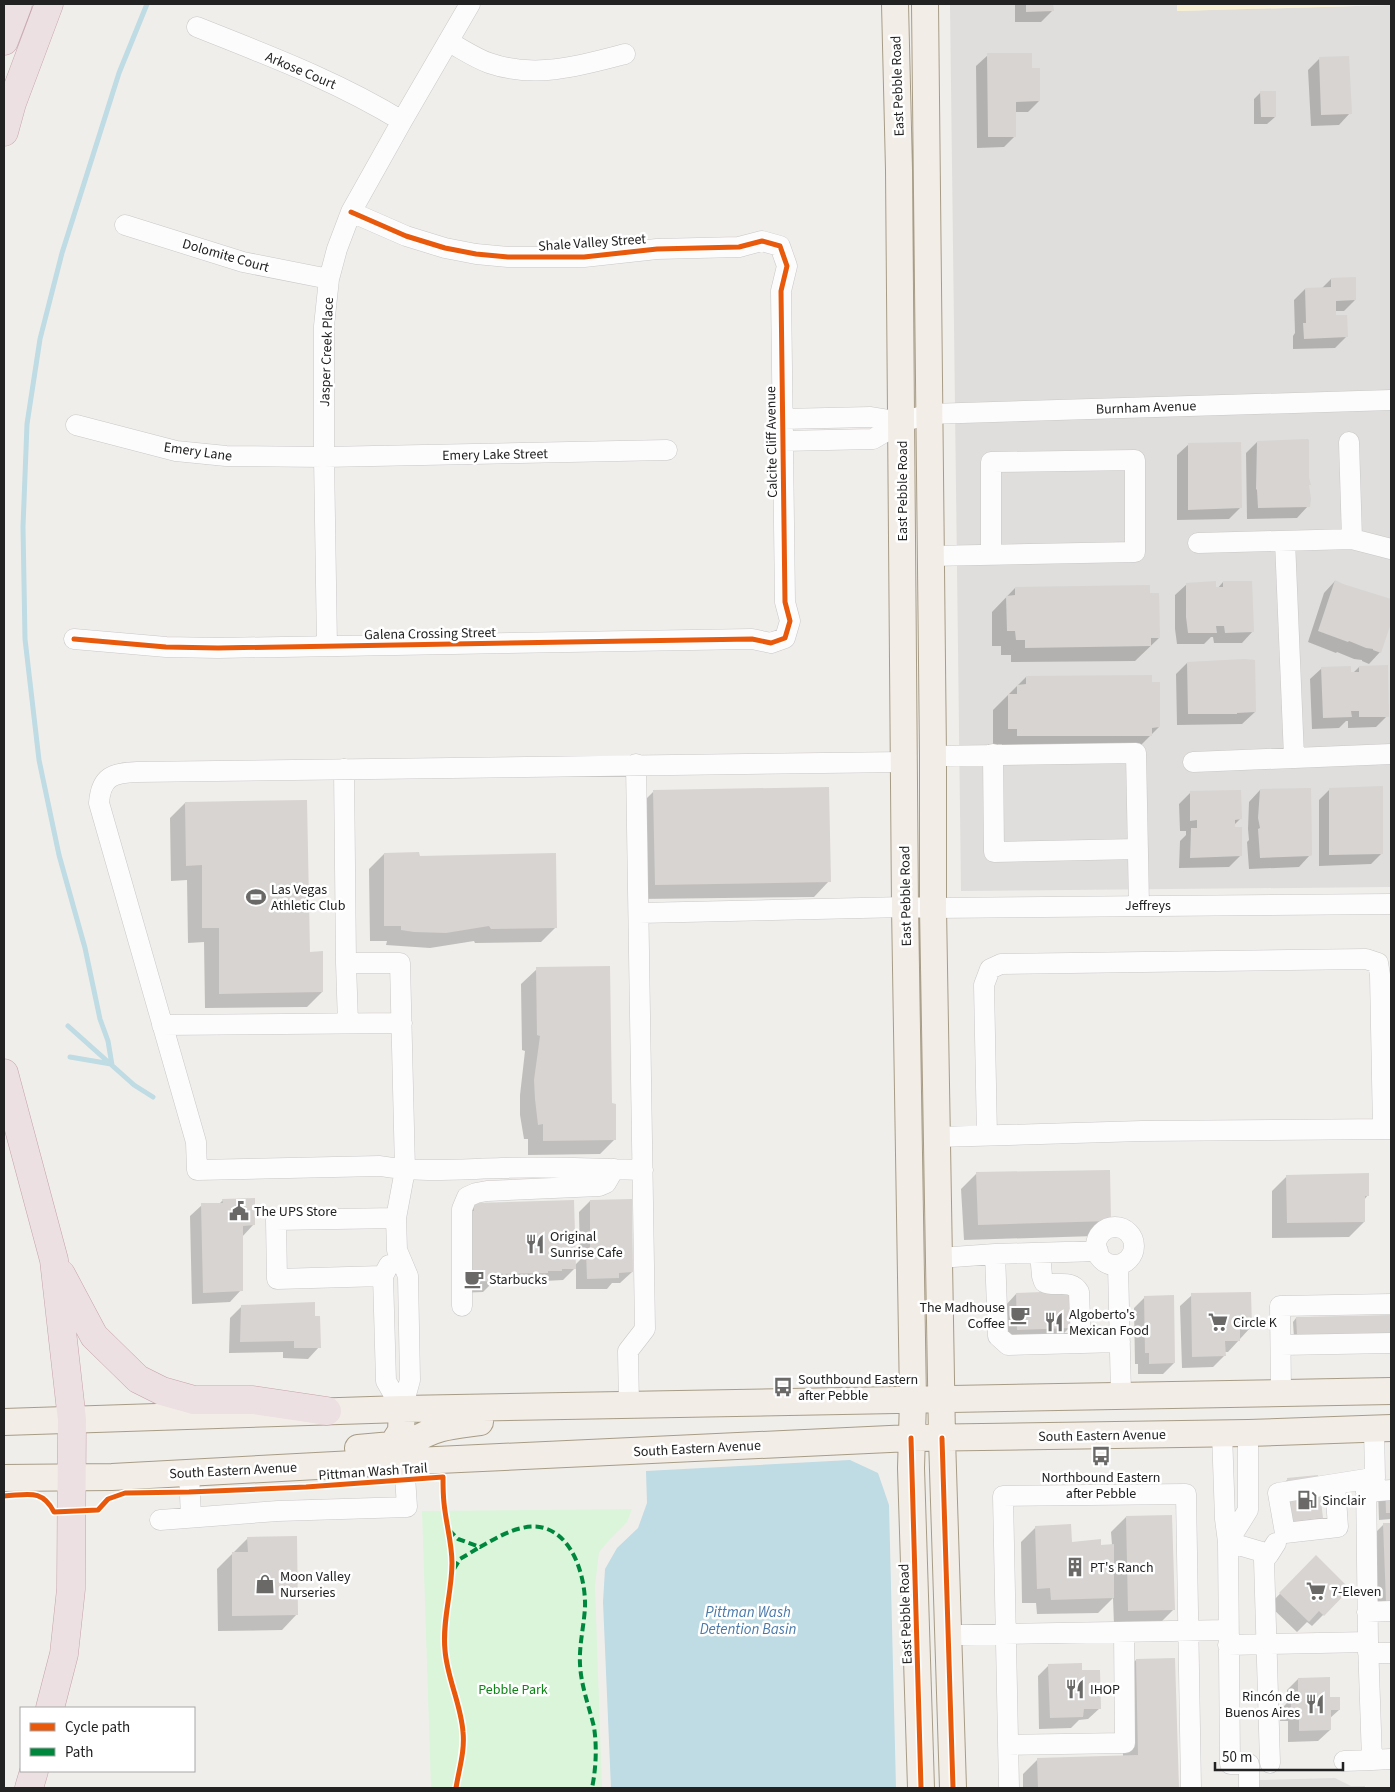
<svg xmlns="http://www.w3.org/2000/svg" width="1395" height="1792" font-family="'Source Sans 3',sans-serif">
	<style>
		.residential { fill: #dfdedc }
		.sand { fill: #f8f0d0 }
		.park { fill: #daf5da }
		.parking { fill: #e0dfde }
		.water { fill: #bfdbe3 }
		.shadow { fill: #0003 }
		.lines { fill: none; stroke-linecap: round; stroke-linejoin: round }
		.stream { stroke: #bfdbe3; stroke-width: 5 }
		.building { fill: #d7d4d2 }
		.minor-casing { stroke: #c9c8c7; stroke-width: 21 }
		.major-casing { stroke: #a79c86; stroke-width: 28 }
		.highway-casing { stroke: #c5a2ac; stroke-width: 29 }
		.minor { stroke: #fdfcfc; stroke-width: 20 }
		.major { stroke: #f3ede7; stroke-width: 26 }
		.highway { stroke: #ece0e2; stroke-width: 28 }
		.quiet { stroke: #00873e; stroke-width: 4; stroke-dasharray: 8 4; stroke-linecap: butt }
		.cycleway-casing { stroke: #fff; stroke-width: 8 }
		.cycleway { stroke: #e8590c; stroke-width: 5 }
		.labels { text-anchor: middle; stroke-width: 5; stroke-linejoin: round; paint-order: stroke }
		.street-label { font-size: 14px; fill: #222; stroke: #fff }
		.poi-label { font-size: 14px; fill: #222; stroke: #fff; text-anchor: start }
		.park-label { font-size: 14px; fill: #0c8416; stroke: #fff }
		.water-label { font-size: 15px; font-style: italic; fill: #4a7aab; stroke: #fff }
	</style>
	<rect width="100%" height="100%" fill="#f0eeeb"/>
	<path class="residential" d="M950,4H1177V11L1391,5V887L961,891Z"/>
	<path class="sand" d="M1177,4H1391V5L1177,11Z"/>
	<path class="park" d="M632,1509L627,1522L611,1538L599,1552L595,1586L602,1788H431L422,1511Z"/>
	<path class="parking" d="M1335,1778L1351,1786H1365V1788H1258V1780Z"/>
	<path class="water" d="M850,1460L878,1473L889,1505L896,1788H611L603,1602L605,1569L617,1548L638,1528L647,1503L646,1471Z"/>
	<path class="shadow" d="M1015,4H1052V11L1041,22H1015Z
		M988,55L1031,70L1039,101L1028,112H1015V136L1004,147L977,148L976,66Z
		M1319,59L1350,113L1339,125L1311,126L1308,70Z
		M1261,92L1275,117L1267,124H1254V99Z
		M1331,279L1355,300L1344,311H1335V316L1346,337L1335,348L1293,349V336L1295,333L1294,300L1305,289L1322,288Z
		M1257,442L1309,479L1308,506L1297,518L1247,519L1246,453Z
		M1189,444L1240,508L1229,519L1177,520V455Z
		M1335,581L1343,586L1391,602V619L1380,652L1369,664L1362,661V660L1354,659L1337,652L1336,653L1308,642L1324,593Z
		M1223,582L1253,631L1242,643H1214L1213,637H1211L1204,644H1177L1175,629V595L1187,584L1217,589Z
		M1015,588L1149,594L1159,638L1135,661L1011,662V655H1001V646H992V612Z
		M1187,663L1255,712L1242,724L1177,725L1176,674Z
		M1359,667L1387,716L1376,727L1348,728V721H1346L1339,728L1312,729L1310,679L1322,668L1353,673Z
		M1026,677L1159,727L1136,750L1002,751V744H993V710Z
		M1330,789L1382,853L1371,864L1319,866V800Z
		M1260,790L1310,855L1299,867L1249,869L1247,842L1249,840L1248,829L1249,802Z
		M654,791L829,881L814,897L640,899L639,806Z
		M1191,792L1240,819L1234,825L1240,856L1229,867L1179,868L1180,841L1186,835V831H1180L1179,804Z
		M185,803L309,953L322,992L307,1007L205,1008L204,942L188,943L187,880L171,881L170,818Z
		M384,854L419,857L556,927L541,942L475,943L474,941L430,948L386,945L387,941H370L369,869Z
		M537,969L611,1105L615,1139L600,1154L528,1155V1139H524L520,1115V1095L525,1051L522,1050L521,984Z
		M976,1174L1110,1221L1095,1236L964,1240L961,1189Z
		M1287,1176L1368,1195L1364,1200V1222L1349,1237L1272,1238V1191Z
		M223,1200L253,1225L242,1237L241,1290L230,1302L192,1304L190,1216L202,1205L219,1204Z
		M590,1201L632,1272L620,1283H612L607,1289H576V1267L563,1280L491,1284L483,1292L456,1293L459,1223L474,1204L574,1266L580,1260L579,1212Z
		M1016,1294L1069,1328L1058,1339L1006,1341L1005,1306Z
		M1192,1295L1251,1327L1228,1352H1224V1356L1213,1367L1182,1368L1180,1306Z
		M1145,1297L1174,1363L1163,1374H1138V1364H1135L1134,1308Z
		M242,1306L314,1317L319,1347L308,1359L283,1358V1352L229,1353L230,1318Z
		M1391,1316V1333L1294,1338L1293,1322L1296,1318Z
		M1317,1476L1322,1518L1319,1521L1289,1524L1284,1483L1287,1480Z
		M1391,1483V1519L1379,1520L1378,1490Z
		M1126,1517L1174,1609L1159,1624L1114,1625L1113,1598L1098,1613L1037,1614L1036,1603H1022L1021,1542L1036,1527L1071,1543L1100,1546L1112,1545L1111,1532Z
		M1384,1524H1391V1612L1375,1613L1372,1536Z
		M248,1538L297,1614L282,1630L218,1631L217,1569Z
		M1316,1557L1349,1589L1312,1626L1307,1622L1297,1632L1269,1605Z
		M1174,1659L1177,1788H1023V1774L1038,1759L1123,1757L1121,1675L1136,1660Z
		M1049,1665L1081,1671L1100,1708L1088,1719L1079,1720L1071,1728L1039,1729L1038,1676Z
		M1298,1679L1329,1698L1339,1710L1329,1719L1330,1730L1318,1741L1288,1742V1721H1280V1710L1287,1703V1690Z"/>
	<g class="lines">
		<path class="stream" d="M68,1026L134,1085L153,1097
			M70,1057L111,1064
			M112,1065L108,1041L100,1019L85,948L59,855L39,760L25,639L23,527L27,424L40,339L62,253L119,73L147,4"/>
	</g>
	<path class="building" d="M1026,4H1053L1054,11L1026,12Z
		M987,53H1032V68H1040V101L1016,102V137H988Z
		M1349,56L1352,114L1321,115L1319,57Z
		M1260,91H1276V117H1261Z
		M1356,277V300L1336,301V315H1347L1348,337L1304,339L1303,323H1306L1305,288L1331,287V278Z
		M1308,439L1309,441V478L1311,485H1309L1311,499L1310,507L1258,508L1257,490L1256,489L1257,441Z
		M1241,442L1242,508L1188,510V443Z
		M1335,580L1343,584L1391,599V623L1381,653L1373,650V649L1366,648L1349,641L1348,642L1318,631Z
		M1216,581V587H1223V581H1252L1254,632L1225,633L1224,626H1216L1217,633H1188L1186,617V583Z
		M1150,585V593H1159L1160,638H1151V646L1025,648V640H1016L1015,631H1007L1006,596L1015,595V587Z
		M1244,659L1255,660L1256,712L1237,713V714H1188L1187,662Z
		M1388,665L1389,717H1359V711H1351L1352,717L1323,718L1321,667L1351,666V672H1359V666Z
		M1152,675V682H1160V727L1152,728V736H1017V729H1008V694H1017V685L1026,684V676Z
		M1383,786V854L1329,855V788Z
		M829,787L831,882L655,885L653,790Z
		M1311,788L1312,855L1311,856L1260,858L1258,829L1260,828L1258,818L1260,789Z
		M1241,790L1242,819L1235,820V827H1242V856L1190,858L1191,828H1197V820L1190,821V791Z
		M307,800L310,952L323,951V992L219,994V928H202V865L186,866L185,802Z
		M419,852L420,856L556,853L557,928L491,929L489,926L446,933L414,932L401,930V926H384V853Z
		M610,966L612,1103L616,1104V1140L543,1141V1124L538,1125L535,1099L534,1080L540,1036L537,1035L536,967Z
		M1110,1170L1111,1221L978,1225L976,1172Z
		M1369,1173V1196H1365V1222L1287,1223L1286,1175Z
		M255,1198V1225L243,1226V1291L203,1293L201,1203H223L222,1199Z
		M632,1199L633,1272L619,1273V1278L587,1279L586,1252H590V1200Z
		M574,1200L576,1269H562V1271H548V1273L495,1274V1281L467,1282L470,1211H474V1203Z
		M1069,1291L1071,1328L1017,1330L1016,1293Z
		M1251,1292L1252,1328H1240V1341H1225L1226,1356L1192,1357L1191,1293Z
		M1174,1295L1175,1363L1149,1364V1353H1145L1144,1296Z
		M315,1302V1316H320L321,1348H294V1341L240,1342L241,1305Z
		M1391,1315V1333L1297,1335L1296,1317Z
		M1318,1475L1323,1518L1292,1522L1287,1478Z
		M1385,1482H1391V1513H1386Z
		M1172,1515L1175,1610L1128,1611L1126,1516Z
		M1383,1523H1391V1602H1386Z
		M1071,1524L1072,1542L1101,1539V1545L1114,1544V1598L1051,1600L1050,1588L1037,1589L1035,1526Z
		M297,1536L298,1615L232,1616V1552H248L247,1537Z
		M1316,1555L1350,1589L1324,1616L1319,1611L1309,1622L1279,1593Z
		M1175,1658L1179,1788H1038L1037,1758L1138,1755L1136,1659Z
		M1082,1663V1670H1100L1101,1709H1084L1083,1717L1050,1718L1048,1664Z
		M1330,1677V1697H1340V1710H1331V1730L1299,1731V1711H1291V1698H1298V1678Z"/>
	<g class="lines">
		<defs>
			<path id="minor" d="M197,27C267,55 337,81 402,121
				M449,42C462,49 475,58 489,63C535,79 580,66 625,54
				M125,225L243,262L329,279
				M782,419L871,417L902,422
				M76,425L176,451L226,456L324,457L667,450
				M783,441L873,439L902,422L929,414L1391,400
				M1349,442L1352,539
				M1285,541L1294,757
				M1198,543L1352,539L1391,549
				M930,556L1135,552V460L991,462V555
				M74,639L166,647L218,648L752,639L771,643L785,638L790,621L785,602L781,291L787,266L780,246L762,241L739,247L657,249L584,257H508L476,254L445,248L406,236L351,212
				M327,646L324,457V326L329,279L337,249L351,212L402,121L470,4
				M993,754L994,852L1138,849
				M933,756L1136,753L1139,905
				M1193,762L1391,754
				M344,769L346,963H400L405,1170L396,1218L397,1250L408,1276L410,1380L402,1409
				M639,913L905,907L933,908L1391,904
				M346,963L348,1023
				M162,1025L402,1023
				M987,1136L984,985L990,969L1001,964L1366,959L1378,963L1380,975L1383,1129
				M937,1137L1142,1131L1391,1129
				M643,1170C596,1169 549,1166 502,1168C461,1169 421,1173 380,1166L197,1170L196,1142L99,803C101,776 113,773 137,772L904,762
				M1096 1246a19 19 0 1 1 38 0a19 19 0 1 1-38 0Z
				M1040,1253L1042,1276L1044,1282C1056,1288 1071,1278 1079,1292L1081,1343
				M995,1254L998,1336L1008,1345L1120,1342
				M939,1258L995,1254L1098,1251
				M389,1265L383,1276L386,1381L402,1409
				M1118,1265L1121,1395
				M383,1276L277,1279L276,1220L396,1218
				M462,1306V1209L467,1197L476,1193L487,1191L599,1186L606,1183L614,1169
				M1281,1345L1391,1343
				M1281,1392L1280,1306L1391,1304
				M629,1406L628,1351L645,1329L636,764
				M1222,1433L1225,1519L1228,1542L1230,1764H1249V1788
				M189,1473L191,1517
				M1366,1479L1368,1642
				M1335,1484L1338,1527L1285,1533L1278,1493L1366,1479L1375,1478L1374,1428
				M1366,1492L1391,1490
				M160,1520L278,1511L407,1507L404,1461
				M1228,1542L1248,1510V1433
				M1228,1542L1269,1554L1276,1543
				M1269,1554L1264,1560L1270,1763
				M1367,1612L1391,1611
				M949,1635L1228,1630
				M1228,1645L1368,1642L1372,1760L1344,1761
				M1368,1653H1391
				M1008,1745L1125,1743L1124,1632
				M1372,1760L1391,1759
				M1009,1788L1003,1496L1186,1494L1191,1788"/>
			<path id="major" d="M895,4L899,170L905,907L913,1400L911,1468L921,1788
				M925,4L933,756V908L942,1438L953,1788
				M4,1422L402,1409L1391,1391
				M358,1448L392,1445L401,1431L402,1409
				M404,1461L411,1442C437,1426 450,1426 480,1422
				M4,1478L112,1477L373,1463L911,1438L1248,1433L1391,1428"/>
			<path id="highway" d="M4,41L18,4
				M4,132L12,103L49,4
				M4,1073L54,1260L72,1420L71,1589L64,1654L50,1708
				M61,1274L94,1336L138,1379L162,1391L194,1400H253L327,1411
				M29,1788L34,1771"/>
		</defs>
		<use href="#minor" class="minor-casing"/>
		<use href="#major" class="major-casing"/>
		<use href="#highway" class="highway-casing"/>
		<use href="#minor" class="minor"/>
		<use href="#major" class="major"/>
		<use href="#highway" class="highway"/>
		<path class="quiet" d="M449,1530L458,1539L480,1547C493,1540 507,1531 522,1528C567,1517 586,1571 585,1607C584,1626 579,1645 580,1664C581,1686 589,1706 594,1727C597,1747 596,1769 592,1788
			M454,1569L460,1559L480,1547"/>
		<defs>
			<path id="cycleway" d="M74,639L166,647L218,648L752,639L771,643L785,638L790,621L785,602L781,291L787,266L780,246L762,241L739,247L657,249L584,257H508L476,254L445,248L406,236L351,212
				M911,1438L921,1788
				M942,1438L953,1788
				M4,1496C27,1495 42,1488 54,1512L98,1510L108,1499L125,1493L189,1492L306,1487L443,1477C443,1485 443,1494 444,1503C446,1524 452,1543 452,1563C452,1592 442,1621 445,1650C447,1678 461,1704 463,1732C465,1751 459,1769 456,1788"/>
		</defs>
		<use href="#cycleway" class="cycleway-casing"/>
		<use href="#cycleway" class="cycleway"/>
	</g>
	<defs>
		<symbol id="stadium-bare" viewBox="-9 -9 18 18"><path d="M0-5a6.5 5 0 1 0 0 10a6.5 5 0 1 0 0-10ZM-3.5-1.8h7v3.6h-7Z" fill="#6a6968" stroke="#fff" stroke-width="2.5" paint-order="stroke"/></symbol>
		<symbol id="civic-bare" viewBox="-9 -9 18 18"><path d="M-.6-6.5H3V-4.5H.6V-3L4-1V1h2V6H-6V1h2V-1L-.6-3ZM-1.2 2.5V6h2.4V2.5Z" fill="#6a6968" stroke="#fff" stroke-width="2.5" paint-order="stroke"/></symbol>
		<symbol id="restaurant-bare" viewBox="-9 -9 18 18"><path d="M-5-6h1v4h1v-4h1v4h1v-4h1v5L-1.5 .5V6h-2V.5L-5-1ZM5-6V6H3V1.5H1.5Q1.5-4 5-6Z" fill="#6a6968" stroke="#fff" stroke-width="2.5" paint-order="stroke"/></symbol>
		<symbol id="cafe-bare" viewBox="-9 -9 18 18"><path d="M-5.5-4.5H6V0H3Q3 3.5 0 3.5H-2.5Q-5.5 3.5-5.5 0ZM3-3.2v2h1.7v-2ZM-6 4.5H4V6H-6Z" fill="#6a6968" stroke="#fff" stroke-width="2.5" paint-order="stroke"/></symbol>
		<symbol id="supermarket-bare" viewBox="-9 -9 18 18"><path d="M-6-5.5h2.5l.6 2H6L4.5 2H-2.5L-4.4-4H-6ZM-1.5 3.2a1.3 1.3 0 1 0 .1 0ZM3 3.2a1.3 1.3 0 1 0 .1 0Z" fill="#6a6968" stroke="#fff" stroke-width="2.5" paint-order="stroke"/></symbol>
		<symbol id="bus-bare" viewBox="-9 -9 18 18"><path d="M-5-6H5V4H4V6H2V4H-2V6H-4V4H-5ZM-3.5-4V0h7V-4ZM-3.5 1.2v1.5H-2V1.2ZM2 1.2v1.5H3.5V1.2Z" fill="#6a6968" stroke="#fff" stroke-width="2.5" paint-order="stroke"/></symbol>
		<symbol id="fuel-bare" viewBox="-9 -9 18 18"><path d="M-5.5-6h7V0h2V4h1.3V-2.5L3-4.5l.8-.8L6-3V5H2.5V1h-1V6h-7ZM-4.2-4.7v3.2H.2V-4.7Z" fill="#6a6968" stroke="#fff" stroke-width="2.5" paint-order="stroke"/></symbol>
		<symbol id="building-bare" viewBox="-9 -9 18 18"><path d="M-4-6H4V6H1V3H-1V6H-4ZM-2.5-4.3h1.7v1.8h-1.7ZM.8-4.3h1.7v1.8H.8ZM-2.5-1h1.7V.8h-1.7ZM.8-1h1.7V.8H.8Z" fill="#6a6968" stroke="#fff" stroke-width="2.5" paint-order="stroke"/></symbol>
		<symbol id="shop-bare" viewBox="-9 -9 18 18"><path d="M-5-2.5h2.3a2.7 3.5 0 0 1 5.4 0H5L5.5 6h-11ZM-1.5-2.5h3a1.5 2.3 0 0 0-3 0Z" fill="#6a6968" stroke="#fff" stroke-width="2.5" paint-order="stroke"/></symbol>
	</defs>
	<g fill-rule="evenodd">
		<use href="#stadium-bare" x="242" y="883" width="28" height="28"/>
		<use href="#civic-bare" x="225" y="1197" width="28" height="28"/>
		<use href="#restaurant-bare" x="521" y="1230" width="28" height="28"/>
		<use href="#cafe-bare" x="460" y="1265" width="28" height="28"/>
		<use href="#cafe-bare" x="1006" y="1301" width="28" height="28"/>
		<use href="#restaurant-bare" x="1040" y="1308" width="28" height="28"/>
		<use href="#supermarket-bare" x="1204" y="1308" width="28" height="28"/>
		<use href="#bus-bare" x="769" y="1373" width="28" height="28"/>
		<use href="#bus-bare" x="1087" y="1442" width="28" height="28"/>
		<use href="#fuel-bare" x="1293" y="1486" width="28" height="28"/>
		<use href="#building-bare" x="1061" y="1553" width="28" height="28"/>
		<use href="#shop-bare" x="251" y="1570" width="28" height="28"/>
		<use href="#supermarket-bare" x="1302" y="1577" width="28" height="28"/>
		<use href="#restaurant-bare" x="1061" y="1675" width="28" height="28"/>
		<use href="#restaurant-bare" x="1301" y="1690" width="28" height="28"/>
	</g>
	<g class="labels">
		<g class="street-label">
			<text transform="translate(301 70) rotate(23)" y="5">Arkose Court</text>
			<text transform="translate(897 86) rotate(-92)" y="5">East Pebble Road</text>
			<text transform="translate(592 242) rotate(-4)" y="5">Shale Valley Street</text>
			<text transform="translate(226 255) rotate(16)" y="5">Dolomite Court</text>
			<text transform="translate(326 352) rotate(-88)" y="5">Jasper Creek Place</text>
			<text transform="translate(1146 407) rotate(-2)" y="5">Burnham Avenue</text>
			<text transform="translate(771 442) rotate(-91)" y="5">Calcite Cliff Avenue</text>
			<text transform="translate(198 451) rotate(8)" y="5">Emery Lane</text>
			<text transform="translate(495 454) rotate(-1)" y="5">Emery Lake Street</text>
			<text transform="translate(902 491) rotate(-90)" y="5">East Pebble Road</text>
			<text transform="translate(430 633) rotate(-1)" y="5">Galena Crossing Street</text>
			<text transform="translate(905 896) rotate(-91)" y="5">East Pebble Road</text>
			<text x="1148" y="910">Jeffreys</text>
			<text transform="translate(1102 1435) rotate(-1)" y="5">South Eastern Avenue</text>
			<text transform="translate(697 1448) rotate(-3)" y="5">South Eastern Avenue</text>
			<text transform="translate(233 1470) rotate(-3)" y="5">South Eastern Avenue</text>
			<text transform="translate(373 1471) rotate(-4)" y="5">Pittman Wash Trail</text>
			<text transform="translate(905 1614) rotate(-92)" y="5">East Pebble Road</text>
		</g>
		<g class="poi-label">
			<text x="271" y="894">Las Vegas<tspan x="271" dy="16">Athletic Club</tspan></text>
			<text x="254" y="1216">The UPS Store</text>
			<text x="550" y="1241">Original<tspan x="550" dy="16">Sunrise Cafe</tspan></text>
			<text x="489" y="1284">Starbucks</text>
			<text x="1005" y="1312" text-anchor="end">The Madhouse<tspan x="1005" dy="16">Coffee</tspan></text>
			<text x="1069" y="1319">Algoberto's<tspan x="1069" dy="16">Mexican Food</tspan></text>
			<text x="1233" y="1327">Circle K</text>
			<text x="798" y="1384">Southbound Eastern<tspan x="798" dy="16">after Pebble</tspan></text>
			<text x="1101" y="1482" text-anchor="middle">Northbound Eastern<tspan x="1101" dy="16">after Pebble</tspan></text>
			<text x="1322" y="1505">Sinclair</text>
			<text x="1090" y="1572">PT's Ranch</text>
			<text x="280" y="1581">Moon Valley<tspan x="280" dy="16">Nurseries</tspan></text>
			<text x="1331" y="1596">7-Eleven</text>
			<text x="1090" y="1694">IHOP</text>
			<text x="1300" y="1701" text-anchor="end">Rincón de<tspan x="1300" dy="16">Buenos Aires</tspan></text>
		</g>
		<g class="park-label">
			<text x="513" y="1694">Pebble Park</text>
		</g>
		<g class="water-label">
			<text x="748" y="1617">Pittman Wash<tspan x="748" dy="17">Detention Basin</tspan></text>
		</g>
	</g>
	<rect width="1395" height="1792" fill="none" stroke="#222222" stroke-width="10"/>
	<rect x="20" y="1707" width="175" height="65" fill="#ffffff" stroke="#a7a7a7"/>
	<rect x="30" y="1723" width="25" height="8" fill="#e8590c" stroke="#a7a7a7"/>
	<text x="65" y="1732" font-size="15" fill="#222222">Cycle path</text>
	<rect x="30" y="1748" width="25" height="8" fill="#00873e" stroke="#a7a7a7"/>
	<text x="65" y="1757" font-size="15" fill="#222222">Path</text>
	<path d="M1215 1762v8h128v-8" fill="none" stroke="#222222" stroke-width="2.5"/>
	<text x="1222" y="1762" font-size="15" fill="#222222" stroke="#ffffff" stroke-width="4" paint-order="stroke">50 m</text>
</svg>
